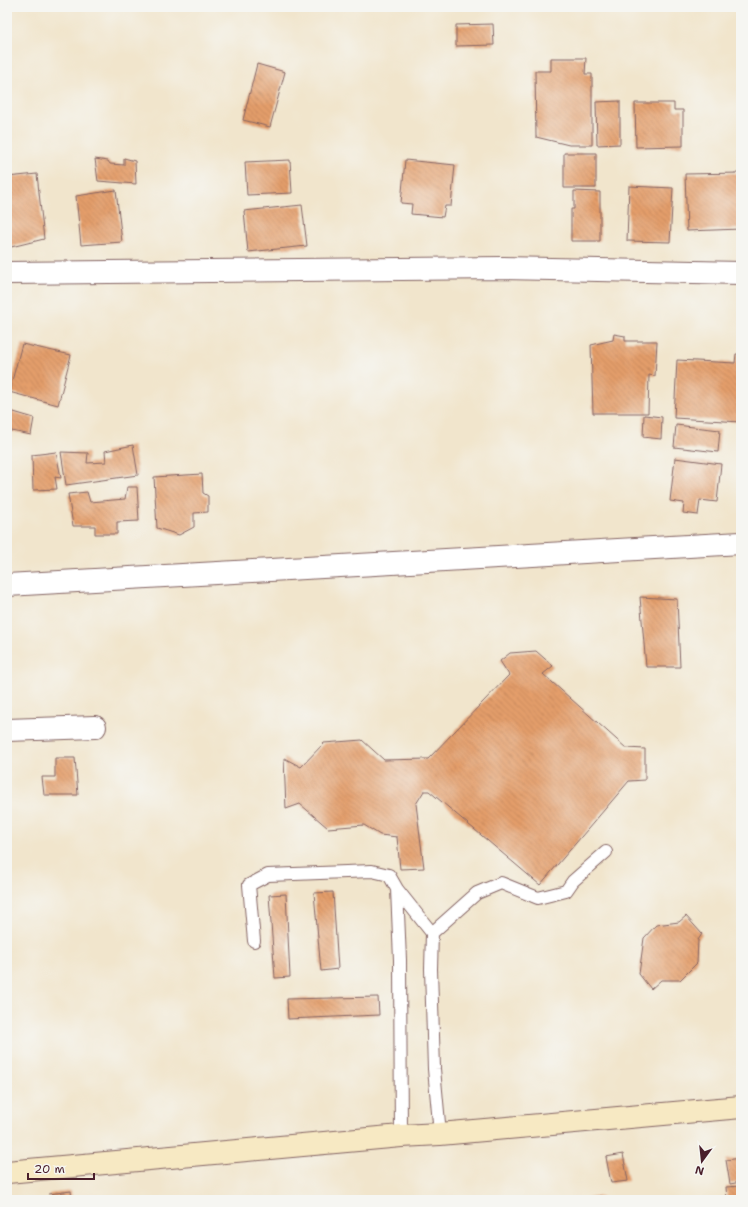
<svg xmlns="http://www.w3.org/2000/svg" width="748" height="1207" font-family="'Shantell Sans',sans-serif">
	<style>
		.building { fill: url(#building-back-hatch) }
		.lines { fill: none; stroke-linecap: round; stroke-linejoin: round }
		.lane-casing { stroke: #846463; stroke-width: 14 }
		.street-casing { stroke: #846463; stroke-width: 24 }
		.secondary-casing { stroke: #846463; stroke-width: 24 }
		.lane { stroke: #fff; stroke-width: 12 }
		.street { stroke: #fff; stroke-width: 22 }
		.secondary { stroke: #f7e9c3; stroke-width: 22 }
	</style>
	<defs>
		<pattern id="building-back-hatch" width="6" height="6" patternUnits="userSpaceOnUse"><rect width="6" height="6" fill="#e49e6a"/><path d="M-1 5l2 2M0 0l6 6M5-1l2 2" fill="none" stroke="#bb8057"/></pattern>
	</defs>
	<rect width="100%" height="100%" fill="#f6f6f2"/>
	<filter id="ink" filterUnits="userSpaceOnUse"><feTurbulence type="fractalNoise" baseFrequency=".025" numOctaves="2"/><feDisplacementMap in="SourceGraphic" scale="8" xChannelSelector="R" yChannelSelector="G"/><feConvolveMatrix kernelMatrix="1 2 1 2 8 2 1 2 1" color-interpolation-filters="sRGB"/></filter>
	<filter id="wash" filterUnits="userSpaceOnUse"><feTurbulence type="fractalNoise" baseFrequency=".012" numOctaves="4" result="noise"/><feDisplacementMap in="SourceGraphic" scale="16" xChannelSelector="R" yChannelSelector="G"/><feGaussianBlur stdDeviation="0.9" result="paint"/><feColorMatrix in="noise" values="0 0 0 0 0 0 0 0 0 0 0 0 0 0 0 0 0 1.4 0 .05"/><feComposite in="paint" operator="in"/></filter>
	<g filter="url(#wash)">
		<rect width="100%" height="100%" fill="#f1e5cc"/>
		<g id="blocks">
			<path class="building" d="M493,24L494,45L456,46V25Z
				M551,58H586L585,74H592V145H569L536,137L535,71H551Z
				M257,64L285,72L270,127L243,120Z
				M620,101V144L597,145L596,102Z
				M635,103H674V110H683V146L636,147Z
				M564,153H596V188H564Z
				M124,158L135,161L136,184L98,181L95,159L108,161L110,164L124,165Z
				M290,160L292,193L247,195L245,162Z
				M405,160L455,165L451,206H445L443,217L411,214L412,204L401,203Z
				M741,173V229L687,231L685,174Z
				M37,174L44,239L7,248V177Z
				M629,186L673,188L670,242L627,241Z
				M116,190L122,242L81,245L76,196Z
				M574,191L600,192V241H571V209H574Z
				M302,205L307,246L248,252L244,211Z
				M614,334L625,336V341H657L655,376L649,375L648,413H593L591,345L613,340Z
				M22,344L71,355L58,405L9,392Z
				M736,354H741V422L674,418L677,360L735,363Z
				M7,410L34,418L31,435L7,430Z
				M644,415L662,417L661,439L643,437Z
				M676,425L720,430L718,452L674,447Z
				M133,445L138,475L66,485L61,452L88,453L87,463L106,462L105,451Z
				M56,452L61,478L55,477L57,489L33,490L32,455Z
				M675,458L721,464L717,502L700,500L698,515L683,513L684,503L670,501Z
				M202,474L203,493L208,496V512L194,513V527L179,535L157,528L154,477Z
				M127,487H137L139,521L117,522V534H95V526H73L68,494L87,492L90,502L125,499Z
				M640,597L677,599L680,667H646Z
				M536,651L553,666L543,674L626,748L645,749V780L629,781L540,885L429,791H424L416,804L424,868L400,869L397,837L380,835L364,825L328,828L300,804L286,809L284,758L301,767L324,743L362,740L384,760L428,759L509,675L500,661L510,653Z
				M55,758H75L78,795H44L42,777H55Z
				M333,892L338,969L321,971L314,893Z
				M286,894L290,977L275,978L269,895Z
				M686,916L702,934L698,940L697,963L680,980H661L651,989L639,974L644,938L656,925L679,922Z
				M378,997L379,1015L288,1019L287,999Z
				M623,1154L628,1181L611,1183L606,1157Z
				M741,1158V1182L730,1184L726,1160Z
				M741,1186V1200H727L726,1187Z
				M71,1191L72,1200H50L49,1194Z
				M601,1196L602,1200H584V1199Z"/>
		</g>
	</g>
	<g filter="url(#ink)">
		<use href="#blocks" fill-opacity="0" stroke="#846463" stroke-width="1"/>
		<g class="lines">
			<defs>
				<path id="lane" d="M397,889L432,933
					M254,941L249,885L268,875L372,871L389,875L397,889L400,960L401,1136
					M440,1134L434,1069L431,969L432,933L477,893L501,883L538,898L566,891L573,881L606,852"/>
				<path id="street" d="M7,273L503,268L741,273
					M7,585L741,543
					M7,730L95,727"/>
				<path id="secondary" d="M7,1172L401,1136L440,1134L741,1107"/>
			</defs>
			<use href="#lane" class="lane-casing"/>
			<use href="#street" class="street-casing"/>
			<use href="#secondary" class="secondary-casing"/>
			<use href="#lane" class="lane"/>
			<use href="#street" class="street"/>
			<use href="#secondary" class="secondary"/>
		</g>
	</g>
	<rect width="748" height="1207" fill="none" stroke="#f6f6f2" stroke-width="24"/>
	<g transform="translate(702 1161) rotate(195)" stroke="#f6f6f2" stroke-width="3" paint-order="stroke">
	<path d="M0-3L7 15L0 10L-7 15Z" fill="#4a1f2b"/>
	<text y="-6" font-size="11" font-weight="bold" text-anchor="middle" fill="#4a1f2b">N</text>
	</g>
	<path d="M28 1173v6h66v-6" fill="none" stroke="#4a1f2b" stroke-width="2"/>
	<text x="34" y="1173" font-size="12" fill="#4a1f2b" stroke="#f6f6f2" stroke-width="3" paint-order="stroke">20 m</text>
</svg>
